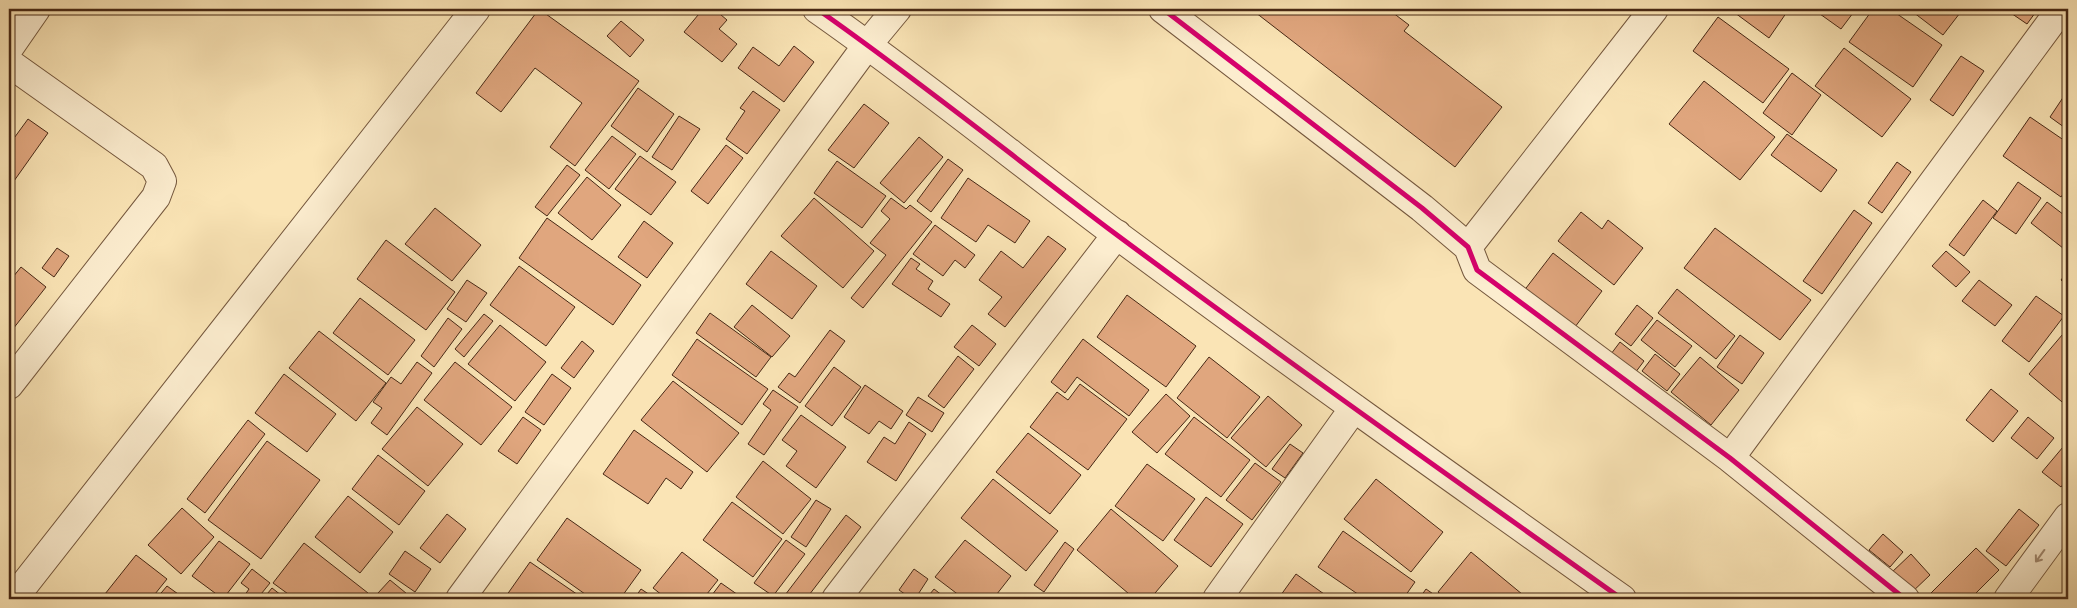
<svg xmlns="http://www.w3.org/2000/svg" width="2077" height="608" font-family="'IM FELL DW Pica',serif">
	<style>
		.building { fill: #e0a67e; stroke: #472815 }
		.lines { fill: none; stroke-linecap: round; stroke-linejoin: round }
		.minor-casing { stroke: #74573d; stroke-width: 30 }
		.minor { stroke: #fcedcf; stroke-width: 28 }
		.cycleway-casing { stroke: #fcedcf; stroke-width: 8 }
		.cycleway { stroke: #d6006c; stroke-width: 5 }
		.oneway { stroke: #a28a72 }
	</style>
	<rect width="100%" height="100%" fill="#fae4b5"/>
	<filter id="stains"><feTurbulence type="fractalNoise" baseFrequency=".004" numOctaves="4"/><feColorMatrix values="0 0 0 0 .2 0 0 0 0 .09 0 0 0 0 .02 0 0 0 .5 -.17"/></filter>
	<radialGradient id="worn" r=".72"><stop offset=".6" stop-color="#630" stop-opacity="0"/><stop offset="1" stop-color="#630" stop-opacity=".3"/></radialGradient>
	<path class="building" d="M539,9L639,81L575,166L550,147L582,103L535,68L501,112L476,93Z
		M703,9H714L727,20L719,29L737,44L722,62L684,32Z
		M1251,9H1388L1409,25L1404,31L1502,107L1455,167Z
		M1732,9H1789L1769,38L1731,10Z
		M1813,9H1856L1841,29Z
		M1873,9H1890L1942,45L1913,87L1849,42Z
		M1909,9H1963L1943,35Z
		M2005,9H2038L2027,24Z
		M1718,17L1789,69L1763,103L1693,51Z
		M621,21L644,40L630,57L607,36Z
		M794,46L814,62L784,102L738,68L753,47L779,66Z
		M1844,48L1911,99L1882,137L1815,86Z
		M1961,56L1984,71L1953,116L1930,100Z
		M1792,73L1821,95L1792,135L1763,113Z
		M1704,81L1775,137L1740,180L1669,124Z
		M638,88L674,114L647,152L611,126Z
		M2068,90V130L2050,117Z
		M753,91L780,110L747,154L726,139L745,111L740,108Z
		M864,104L889,123L854,168L828,150Z
		M679,116L700,129L672,170L652,157Z
		M2030,117L2068,143V187L2061,197L2003,156Z
		M28,119L48,133L9,188V145Z
		M1787,134L1837,170L1821,192L1771,155Z
		M612,136L636,154L609,189L585,170Z
		M919,137L943,157L904,203L880,183Z
		M726,145L743,158L708,204L691,191Z
		M640,156L676,182L651,215L615,189Z
		M948,159L963,170L931,212L917,201Z
		M837,161L886,196L862,228L814,193Z
		M1897,162L1911,172L1882,213L1868,203Z
		M567,165L580,175L547,216L535,207Z
		M587,177L621,205L592,240L558,213Z
		M968,178L1030,221L1015,243L988,225L976,242L941,218Z
		M2018,182L2041,198L2016,234L1993,218Z
		M814,198L874,251L843,288L781,236Z
		M891,198L906,209L910,205L932,222L863,308L851,298L886,255L870,243L890,219L881,211Z
		M1983,200L1997,211L1964,256L1949,245Z
		M2047,202L2068,218V252L2031,223Z
		M435,208L481,245L452,281L405,244Z
		M1854,210L1872,223L1822,294L1803,281Z
		M1581,212L1602,229L1608,220L1643,248L1614,285L1558,241Z
		M547,218L641,285L613,325L519,258Z
		M644,221L673,243L647,278L618,257Z
		M935,225L975,255L965,268L955,260L943,276L913,254Z
		M1715,228L1811,300L1780,340L1684,268Z
		M1048,236L1066,249L1005,327L988,314L1002,297L979,280L1001,251L1023,268Z
		M386,240L455,292L426,330L357,279Z
		M57,248L69,256L54,277L42,268Z
		M771,251L817,286L792,319L746,284Z
		M1946,251L1970,272L1956,287L1932,266Z
		M1553,253L1602,291L1572,331L1523,292Z
		M911,258L920,264L916,269L933,281L928,289L950,304L941,317L892,284Z
		M519,266L575,307L546,346L490,305Z
		M21,267L46,287L9,334V282Z
		M2068,271V286L2061,280Z
		M467,280L487,293L466,322L447,309Z
		M1979,280L2012,305L1995,326L1962,301Z
		M1677,289L1735,336L1716,359L1658,313Z
		M1127,295L1196,346L1166,387L1097,337Z
		M2036,296L2064,316L2029,362L2002,341Z
		M360,298L415,340L388,375L333,333Z
		M752,305L790,336L772,357L734,327Z
		M1637,305L1653,318L1631,346L1615,334Z
		M710,313L771,357L756,377L696,333Z
		M484,314L493,321L464,357L455,349Z
		M448,318L462,329L434,367L421,356Z
		M1657,320L1692,346L1675,367L1641,340Z
		M500,325L546,362L515,401L468,364Z
		M972,325L996,344L979,366L954,347Z
		M2068,328V407L2029,374Z
		M830,330L845,341L800,403L778,387L789,373L795,377Z
		M319,331L386,383L356,421L289,368Z
		M1740,335L1764,353L1742,384L1717,367Z
		M697,339L768,389L742,425L672,375Z
		M1083,339L1149,390L1129,416L1077,377L1065,393L1051,382Z
		M582,341L594,351L574,378L561,368Z
		M1620,342L1644,361L1632,377L1608,358Z
		M1655,354L1680,374L1667,391L1642,371Z
		M958,356L974,369L944,408L928,396Z
		M1209,357L1260,397L1227,438L1177,398Z
		M1700,357L1739,390L1711,425L1671,392Z
		M417,362L432,373L387,435L371,423L382,408L373,402L391,377L401,384Z
		M455,362L512,407L481,445L424,400Z
		M834,367L861,387L832,426L805,406Z
		M284,374L336,414L307,452L255,413Z
		M552,374L571,388L544,425L525,412Z
		M673,381L739,433L707,472L641,420Z
		M1080,384L1127,419L1088,470L1030,427L1057,392L1068,400Z
		M865,385L903,411L891,429L879,421L869,434L844,417Z
		M1991,389L2018,411L1993,442L1966,420Z
		M773,390L798,407L764,455L748,444L771,410L763,404Z
		M1166,394L1190,416L1157,453L1132,432Z
		M1268,396L1302,425L1266,467L1231,438Z
		M918,397L944,413L932,432L906,415Z
		M417,407L463,444L428,486L382,449Z
		M801,415L846,447L816,488L786,466L797,451L782,440Z
		M523,417L541,430L517,464L498,451Z
		M1194,417L1250,460L1221,497L1165,454Z
		M2028,417L2054,438L2037,459L2011,438Z
		M248,420L265,434L205,513L187,499Z
		M909,422L926,434L896,481L867,462L884,437L895,444Z
		M634,430L693,472L681,489L666,478L648,504L603,474Z
		M1028,433L1081,475L1050,514L996,472Z
		M267,441L320,480L261,559L208,520Z
		M1290,444L1303,453L1285,478L1272,469Z
		M2063,447L2068,451V478L2061,487L2042,472Z
		M378,455L425,491L399,525L352,489Z
		M763,461L811,499L783,534L736,497Z
		M1255,463L1281,482L1252,520L1226,500Z
		M1147,464L1195,499L1163,541L1115,506Z
		M993,479L1058,531L1026,571L961,518Z
		M1376,479L1443,532L1411,572L1344,519Z
		M348,496L393,532L360,573L315,537Z
		M1206,497L1243,524L1211,567L1174,540Z
		M816,500L831,509L806,547L791,537Z
		M732,502L782,539L753,577L703,540Z
		M182,508L214,537L181,574L148,545Z
		M1111,509L1178,566L1150,599H1135L1077,550Z
		M2019,509L2039,525L2006,566L1986,551Z
		M447,514L466,529L440,563L420,548Z
		M846,515L861,527L806,599H782Z
		M567,518L641,570L620,599H592L537,560Z
		M1343,531L1415,582L1403,599H1365L1318,567Z
		M1883,534L1903,552L1890,567L1869,550Z
		M786,540L805,554L773,596L754,583Z
		M965,540L1011,576L993,599H964L935,577Z
		M219,541L250,564L223,599L192,576Z
		M1065,542L1074,549L1044,592L1034,585Z
		M304,543L368,593L362,599H295L273,583Z
		M1976,548L1999,570L1970,599H1925Z
		M405,551L431,569L415,592L389,574Z
		M682,552L718,580L703,599H667L653,588Z
		M1471,552L1528,599H1447L1438,592Z
		M1911,554L1930,575L1910,594L1891,573Z
		M136,555L167,579L151,599H101Z
		M530,562L584,599H504Z
		M252,569L270,583L257,599H242L249,589L241,583Z
		M914,569L928,579L915,599H912L899,590Z
		M1296,574L1324,594L1321,599H1278Z
		M390,580L412,598L385,599L378,593Z
		M721,583L741,597L739,599H709Z
		M167,586L185,599H156Z
		M272,588L286,599H263Z
		M641,589L656,599H634Z
		M934,589L947,599H926Z
		M1426,589L1439,598L1438,599H1419Z"/>
	<g class="lines">
		<defs>
			<path id="minor" d="M817,9C920,81 1017,160 1117,235C1284,359 1453,479 1622,599
				M1163,9L1422,208L1468,247L1477,270L1730,458L1905,599
				M9,48L36,9
				M9,63L154,166L162,181L156,197L9,385
				M1468,247L1654,9
				M1730,458L2061,9
				M13,599L476,9
				M460,599L868,44L897,9
				M836,599L1117,234
				M1217,599L1354,408
				M2008,599L2068,517"/>
		</defs>
		<use href="#minor" class="minor-casing"/>
		<use href="#minor" class="minor"/>
		<defs>
			<path id="cycleway" d="M817,9C920,81 1017,160 1117,235C1284,359 1453,479 1622,599
				M1163,9L1422,208L1468,247L1477,270L1730,458L1905,599"/>
		</defs>
		<use href="#cycleway" class="cycleway-casing"/>
		<use href="#cycleway" class="cycleway"/>
	</g>
	<defs><path id="oneway-shaft" d="M-6 0H5M1.5-3L5.5 0L1.5 3" fill="none" stroke-width="1.6" stroke-linecap="round" stroke-linejoin="round" transform="scale(1.25)"/></defs>
	<use class="oneway" href="#oneway-shaft" transform="translate(2040 556) rotate(126)"/>
	<rect width="2077" height="608" fill="none" stroke="#fae4b5" stroke-width="30"/>
	<rect x="10" y="10" width="2057" height="588" fill="none" stroke="#472815" stroke-width="2.5"/>
	<rect x="15" y="15" width="2047" height="578" fill="none" stroke="#472815"/>
	<rect width="100%" height="100%" filter="url(#stains)"/>
	<rect width="100%" height="100%" fill="url(#worn)"/>
</svg>
